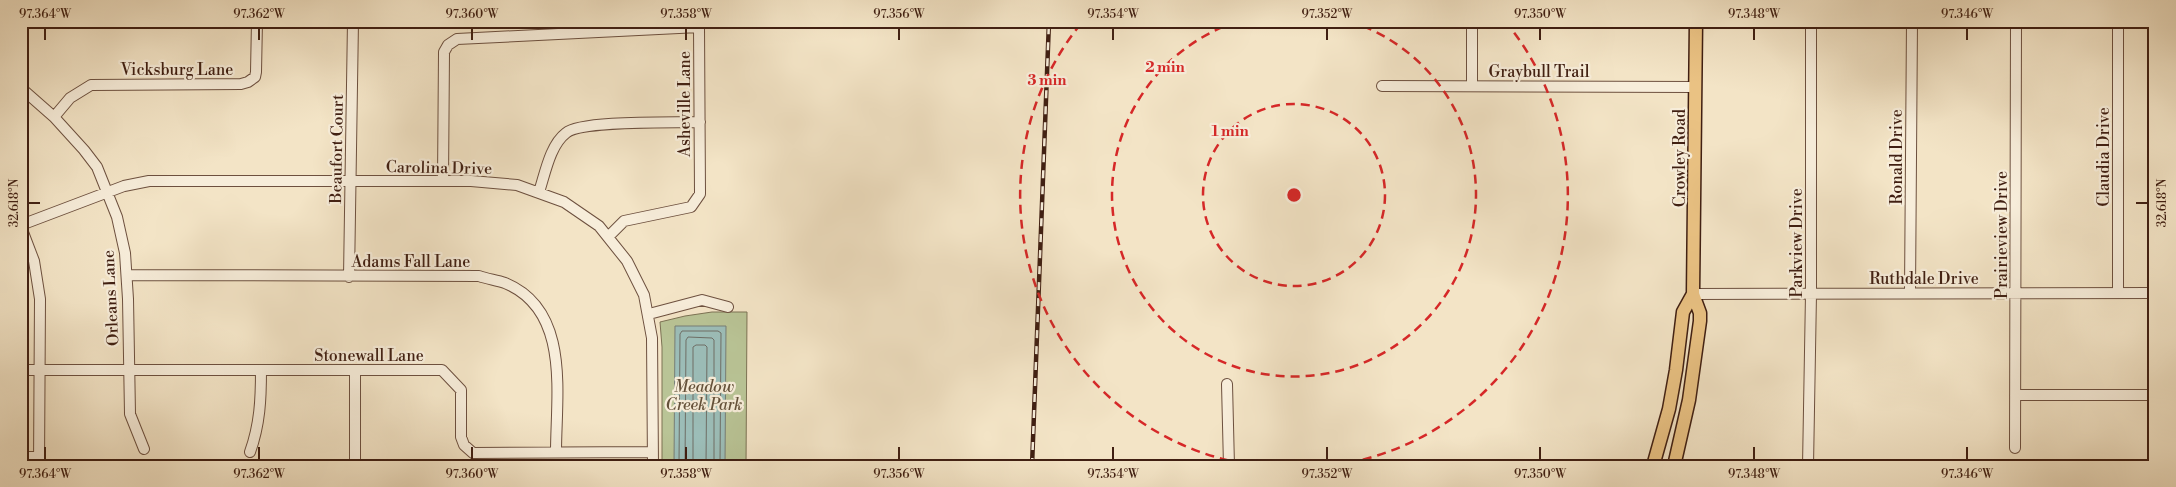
<svg xmlns="http://www.w3.org/2000/svg" width="2176" height="487" font-family="'Libre Bodoni',serif">
	<style>
		.green { fill: #b9c496; stroke: #7c7254 }
		.water { fill: #9cbeb9; stroke: #777e76 }
		.lines { fill: none; stroke-linecap: round; stroke-linejoin: round }
		.shore { stroke: #6e6e66; stroke-width: 1 }
		.minor-casing { stroke: #6d503f; stroke-width: 12 }
		.major-casing { stroke: #401f12; stroke-width: 15 }
		.minor { stroke: #f7edda; stroke-width: 10 }
		.major { stroke: #eac283; stroke-width: 12 }
		.rail-casing { stroke: #401f12; stroke-width: 4.5 }
		.rail { stroke: #f7edda; stroke-width: 2.5; stroke-dasharray: 8; stroke-linecap: butt }
		.ticks { fill: none; stroke: #401f12; stroke-width: 2 }
		.ring { fill: none; stroke: #d62828; stroke-width: 2.5; stroke-dasharray: 9 6 }
		.labels { text-anchor: middle; stroke-width: 4.5; stroke-linejoin: round; paint-order: stroke }
		.street-label { font-size: 16px; fill: #401f12; stroke: #f7edda }
		.park-label { font-size: 16px; font-style: italic; fill: #64513a; stroke: #f7edda }
		.centre { fill: #d62828; stroke: #f7edda; stroke-width: 2.5 }
		.ring-label { font-size: 15px; text-anchor: middle; font-weight: bold; fill: #d62828; stroke: #f7edda; stroke-width: 4.5; stroke-linejoin: round; paint-order: stroke }
		.neatline { fill: none; stroke: #401f12; stroke-width: 2 }
		.ticks-label { font-size: 12px; text-anchor: middle; fill: #401f12 }
	</style>
	<rect width="100%" height="100%" fill="#f3e4c6"/>
	<filter id="stains"><feTurbulence type="fractalNoise" baseFrequency=".004" numOctaves="4"/><feColorMatrix values="0 0 0 0 .2 0 0 0 0 .09 0 0 0 0 .02 0 0 0 .5 -.17"/></filter>
	<radialGradient id="worn" r=".72"><stop offset=".6" stop-color="#630" stop-opacity="0"/><stop offset="1" stop-color="#630" stop-opacity=".3"/></radialGradient>
	<path class="green" d="M712,312H747L746,466H662V347L660,322L685,316Z"/>
	<path class="water" d="M675,326H726L725,466H674Z"/>
	<g class="lines">
		<path class="shore" d="M679,466L680,334L682,331H718L721,333L720,466
			M685,466L686,340L688,337L712,338L714,340V466
			M693,466V347L696,345H705L707,347L706,466"/>
		<defs>
			<path id="minor" d="M1472,21V86
				M1382,86L1696,87
				M21,88L54,117L84,150L97,167L117,217L125,253L128,299L130,414L144,449
				M54,117L70,98L91,85L241,84L248,82L255,77L256,72L257,21
				M443,181L444,52L448,45L457,39L699,27L700,194L691,207L624,221L608,237
				M539,192C545,174 550,145 566,133C581,120 676,123 700,122
				M21,225L124,186L149,181H471L517,185L564,202L599,226L627,261L644,295L652,338L653,466
				M21,227L34,261L40,299L39,466
				M127,275L479,276C487,279 496,280 505,283C571,310 556,395 556,452
				M349,277L353,21
				M1910,293L1912,21
				M2118,293V21
				M1693,294L2155,293
				M649,314L702,300L728,307
				M21,370H442L461,390V437L464,445L473,453L653,452
				M1227,384L1229,466
				M2015,395H2155
				M2015,448L2016,21
				M250,452C260,424 261,399 261,370
				M21,457H40
				M355,466V370
				M1808,466L1811,294V21"/>
			<path id="major" d="M1653,466L1669,409L1676,370L1683,312L1693,294
				M1674,466L1689,400L1700,321V313L1693,294L1696,21"/>
		</defs>
		<use href="#minor" class="minor-casing"/>
		<use href="#major" class="major-casing"/>
		<use href="#minor" class="minor"/>
		<use href="#major" class="major"/>
		<defs>
			<path id="rail" d="M1032,466L1049,21"/>
		</defs>
		<use href="#rail" class="rail-casing"/>
		<use href="#rail" class="rail"/>
	</g>
	<path class="ticks" d="M45,28V40M259,28V40M472,28V40M686,28V40M899,28V40M1113,28V40M1327,28V40M1540,28V40M1754,28V40M1967,28V40M28,203H40M2136,203H2148M45,447V460M259,447V460M472,447V460M686,447V460M899,447V460M1113,447V460M1327,447V460M1540,447V460M1754,447V460M1967,447V460"/>
	<g class="ring">
		<circle cx="1294" cy="195" r="91"/>
		<path d="M1349 21A182 182 0 1 1 1239 21"/>
		<path d="M1258 466A273 273 0 0 1 1083 21M1505 21A273 273 0 0 1 1330 466"/>
	</g>
	<g class="labels">
		<g class="street-label">
			<text x="177" y="75">Vicksburg Lane</text>
			<text x="1539" y="77">Graybull Trail</text>
			<text transform="translate(684 104) rotate(-90)" y="6">Asheville Lane</text>
			<text transform="translate(336 149) rotate(-89)" y="6">Beaufort Court</text>
			<text transform="translate(1896 157) rotate(-90)" y="6">Ronald Drive</text>
			<text transform="translate(2103 157) rotate(-90)" y="6">Claudia Drive</text>
			<text transform="translate(1679 158) rotate(-90)" y="6">Crowley Road</text>
			<text transform="translate(439 167) rotate(1)" y="6">Carolina Drive</text>
			<text transform="translate(2001 235) rotate(-90)" y="6">Prairieview Drive</text>
			<text transform="translate(1796 243) rotate(-90)" y="6">Parkview Drive</text>
			<text x="411" y="267">Adams Fall Lane</text>
			<text x="1924" y="284">Ruthdale Drive</text>
			<text transform="translate(110 298) rotate(-93)" y="6">Orleans Lane</text>
			<text x="369" y="361">Stonewall Lane</text>
		</g>
		<g class="park-label">
			<text x="704" y="392">Meadow<tspan x="704" dy="18">Creek Park</tspan></text>
		</g>
	</g>
	<circle cx="1294" cy="195" r="8" class="centre"/>
	<g class="ring-label">
		<text x="1165" y="72">2 min</text>
		<text x="1047" y="85">3 min</text>
		<text x="1230" y="136">1 min</text>
	</g>
	<rect width="2176" height="487" fill="none" stroke="#f3e4c6" stroke-width="55"/>
	<rect x="28" y="28" width="2120" height="432" class="neatline"/>
	<g class="ticks-label">
		<text x="45" y="18">97.364°W</text>
		<text x="259" y="18">97.362°W</text>
		<text x="472" y="18">97.360°W</text>
		<text x="686" y="18">97.358°W</text>
		<text x="899" y="18">97.356°W</text>
		<text x="1113" y="18">97.354°W</text>
		<text x="1327" y="18">97.352°W</text>
		<text x="1540" y="18">97.350°W</text>
		<text x="1754" y="18">97.348°W</text>
		<text x="1967" y="18">97.346°W</text>
		<text transform="translate(14 203) rotate(-90)" y="4">32.618°N</text>
		<text transform="translate(2162 203) rotate(-90)" y="4">32.618°N</text>
		<text x="45" y="478">97.364°W</text>
		<text x="259" y="478">97.362°W</text>
		<text x="472" y="478">97.360°W</text>
		<text x="686" y="478">97.358°W</text>
		<text x="899" y="478">97.356°W</text>
		<text x="1113" y="478">97.354°W</text>
		<text x="1327" y="478">97.352°W</text>
		<text x="1540" y="478">97.350°W</text>
		<text x="1754" y="478">97.348°W</text>
		<text x="1967" y="478">97.346°W</text>
	</g>
	<rect width="100%" height="100%" filter="url(#stains)"/>
	<rect width="100%" height="100%" fill="url(#worn)"/>
</svg>
